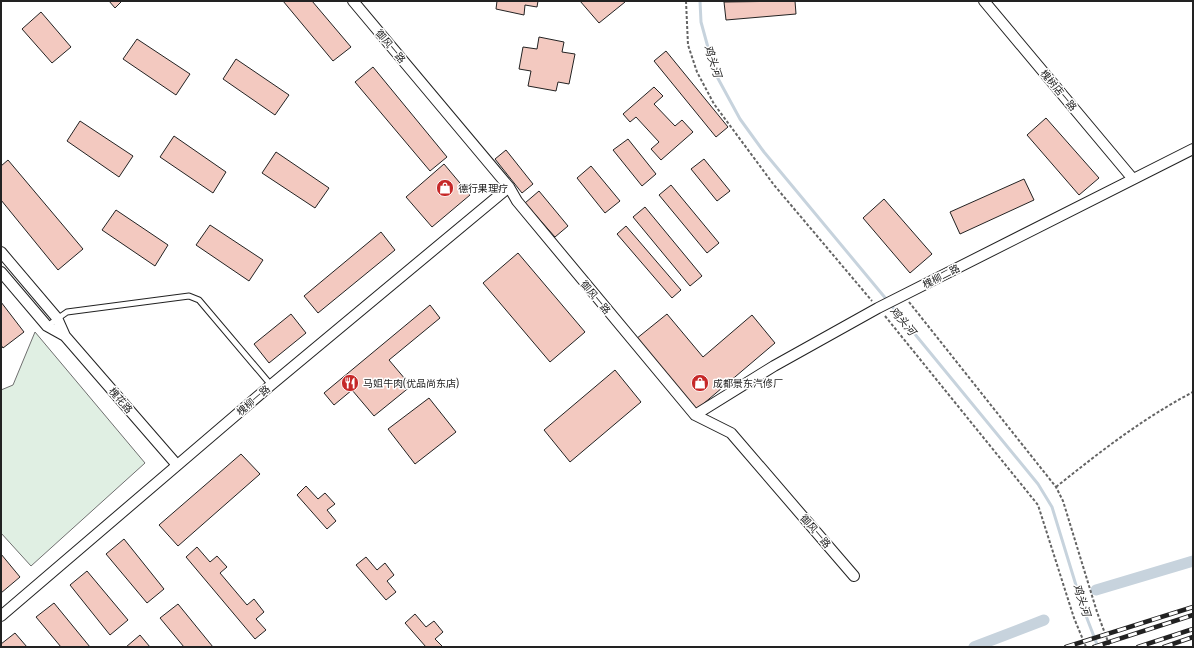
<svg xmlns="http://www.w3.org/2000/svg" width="1194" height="648" font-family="'Fira Sans Condensed','Noto Sans SC',sans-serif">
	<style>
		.green { fill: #e0efe3; stroke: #6f6f6f }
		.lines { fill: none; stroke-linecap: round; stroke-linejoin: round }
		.stream { stroke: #c7d3dd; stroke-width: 3 }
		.canal { stroke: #c7d3dd; stroke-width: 11 }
		.building { fill: #f3c9c0; stroke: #222 }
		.lane-casing { stroke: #222; stroke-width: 7 }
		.street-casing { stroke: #222; stroke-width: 12 }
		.path { stroke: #646464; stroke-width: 2; stroke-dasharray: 3 2; stroke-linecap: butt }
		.lane { stroke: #fff; stroke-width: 5 }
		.street { stroke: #fff; stroke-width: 10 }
		.rail-casing { stroke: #222; stroke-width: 4.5 }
		.rail { stroke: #fff; stroke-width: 3; stroke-dasharray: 9; stroke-linecap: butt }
		.labels { text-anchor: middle; stroke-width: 3; stroke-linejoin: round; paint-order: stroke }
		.street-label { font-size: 10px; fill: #222; stroke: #fff }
		.poi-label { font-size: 10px; fill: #222; stroke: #fff; text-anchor: start }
		.water-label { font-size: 11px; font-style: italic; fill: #222; stroke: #fff }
	</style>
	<rect width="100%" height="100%" fill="#fff"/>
	<path class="green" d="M35,332L145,463L31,566L1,533V390L13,385Z"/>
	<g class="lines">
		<path class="stream" d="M700,1L701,22L715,73L740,119L764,152L887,300
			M891,305L1038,484L1052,507L1083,608L1098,647"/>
		<path class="canal" d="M1096,590L1193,561
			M974,647L1044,620"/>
	</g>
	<path class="building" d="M109,1H122L115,8Z
		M283,1H312L351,47L333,61Z
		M497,1H538L537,7L525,5L524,15L496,9Z
		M580,1H625V2L599,23Z
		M795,1L796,14L726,20L724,2Z
		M41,12L71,47L52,63L22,29Z
		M539,37L564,42L562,52L575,54L569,84L558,82L556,91L528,86L531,71L519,69L523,47L537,49Z
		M137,39L190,74L176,95L123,59Z
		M666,51L728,127L716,137L654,61Z
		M236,59L289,95L275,115L223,79Z
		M373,67L447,157L430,171L355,82Z
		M654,87L663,96L654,104L675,126L682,120L693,132L661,160L651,149L659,142L636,117L630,122L623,114Z
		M1046,118L1099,178L1079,195L1027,135Z
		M80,121L133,156L119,177L67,141Z
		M174,136L226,172L213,193L160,157Z
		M628,139L656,174L642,186L613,150Z
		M506,150L533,184L522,193L495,159Z
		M276,152L329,188L315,208L262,173Z
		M704,159L730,191L717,201L691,169Z
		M8,160L83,249L58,270L1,200V166Z
		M444,164L470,195L432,227L406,197Z
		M591,166L620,201L605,213L577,178Z
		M1024,179L1034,200L960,234L950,212Z
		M671,185L719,243L707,253L659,195Z
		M539,191L568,226L555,237L525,203Z
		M884,199L932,254L910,273L863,218Z
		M645,207L702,276L690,286L633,217Z
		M116,210L168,245L155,266L102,230Z
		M210,225L263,260L249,281L196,245Z
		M626,226L681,290L672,298L617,234Z
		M381,232L395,250L318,313L304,296Z
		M518,253L585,332L550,362L483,283Z
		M1,302L24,332L3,348L1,345Z
		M430,305L440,318L389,360L411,386L374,416L352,390L334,405L324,393Z
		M291,314L306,333L269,363L254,344Z
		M667,314L703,357L752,315L775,343L696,410L636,339Z
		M615,370L641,402L570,462L544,430Z
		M429,398L456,432L415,464L388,429Z
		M241,454L260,474L178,546L159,525Z
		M306,486L318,499L325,493L335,504L327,510L336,521L327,529L297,495Z
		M124,539L164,589L147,603L106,554Z
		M197,547L210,562L217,556L227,567L220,573L247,605L254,599L264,612L256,619L266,630L255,639L186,557Z
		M1,554L20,577L1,593Z
		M366,557L377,570L385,563L394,575L387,581L396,592L386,600L356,565Z
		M87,571L128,620L110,635L70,585Z
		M54,603L90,647H61L36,617Z
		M178,604L213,647H184L160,618Z
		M415,614L426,627L434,621L443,632L435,639L443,647H426L405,623Z
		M15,633L27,647H1V644Z
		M140,635L150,647H126Z"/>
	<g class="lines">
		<defs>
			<path id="lane" d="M47,326L67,312L189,296L199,300L271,385"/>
			<path id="street" d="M353,1L509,187L517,201L695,415L731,433L854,576
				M984,1L1133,179
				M1,252L57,318L65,336L177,465
				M1,272L47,326L65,336
				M695,415L774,366L878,308L1193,149
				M1,616L271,385L509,187"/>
		</defs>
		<use href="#lane" class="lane-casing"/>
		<use href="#street" class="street-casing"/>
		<path class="path" d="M686,1L688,45L697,72L714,104L774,185L872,301
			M909,302L1056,487L1063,501L1097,612L1110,647
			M885,316L1038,505L1074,618L1086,647
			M1056,487C1101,451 1142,419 1193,392"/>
		<use href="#lane" class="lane"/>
		<use href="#street" class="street"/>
		<defs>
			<path id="rail" d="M1066,647L1193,607
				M1094,647L1193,615
				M1138,647L1193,629
				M1164,647L1193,637"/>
		</defs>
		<use href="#rail" class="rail-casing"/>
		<use href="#rail" class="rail"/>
	</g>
	<defs>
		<symbol id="shop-disc" viewBox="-11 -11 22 22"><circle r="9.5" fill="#c62828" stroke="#fff"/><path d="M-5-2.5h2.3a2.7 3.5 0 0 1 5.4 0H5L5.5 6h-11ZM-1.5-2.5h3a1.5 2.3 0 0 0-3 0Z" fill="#fff"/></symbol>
		<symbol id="restaurant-disc" viewBox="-11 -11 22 22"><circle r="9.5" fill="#c62828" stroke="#fff"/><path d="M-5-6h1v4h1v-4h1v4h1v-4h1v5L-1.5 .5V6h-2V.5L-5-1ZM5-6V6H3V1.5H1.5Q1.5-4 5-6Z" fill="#fff"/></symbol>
	</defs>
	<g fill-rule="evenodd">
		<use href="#shop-disc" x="435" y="178" width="20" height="20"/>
		<use href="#restaurant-disc" x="340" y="373" width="20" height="20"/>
		<use href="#shop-disc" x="690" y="373" width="20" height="20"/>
	</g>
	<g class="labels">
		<g class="street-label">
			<text transform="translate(391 46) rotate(50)" y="4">御风一路</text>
			<text transform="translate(1059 90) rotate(50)" y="4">槐树店一路</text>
			<text transform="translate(941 276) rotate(-27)" y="4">槐柳二路</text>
			<text transform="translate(596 297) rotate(50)" y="4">御风一路</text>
			<text transform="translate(121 400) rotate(49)" y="4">槐花路</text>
			<text transform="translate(253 400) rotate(-41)" y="4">槐柳一路</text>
			<text transform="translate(816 531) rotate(49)" y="4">御风一路</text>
		</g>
		<g class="poi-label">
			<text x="458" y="192">德行果理疗</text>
			<text x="363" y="387">马姐牛肉(优品尚东店)</text>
			<text x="713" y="387">成都景东汽修厂</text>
		</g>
		<g class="water-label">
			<text transform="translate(713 61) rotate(72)" y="4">鸡头河</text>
			<text transform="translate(903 321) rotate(50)" y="4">鸡头河</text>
			<text transform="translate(1082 600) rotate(72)" y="4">鸡头河</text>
		</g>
	</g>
	<rect width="1194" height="648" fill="none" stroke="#222222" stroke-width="4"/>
</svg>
